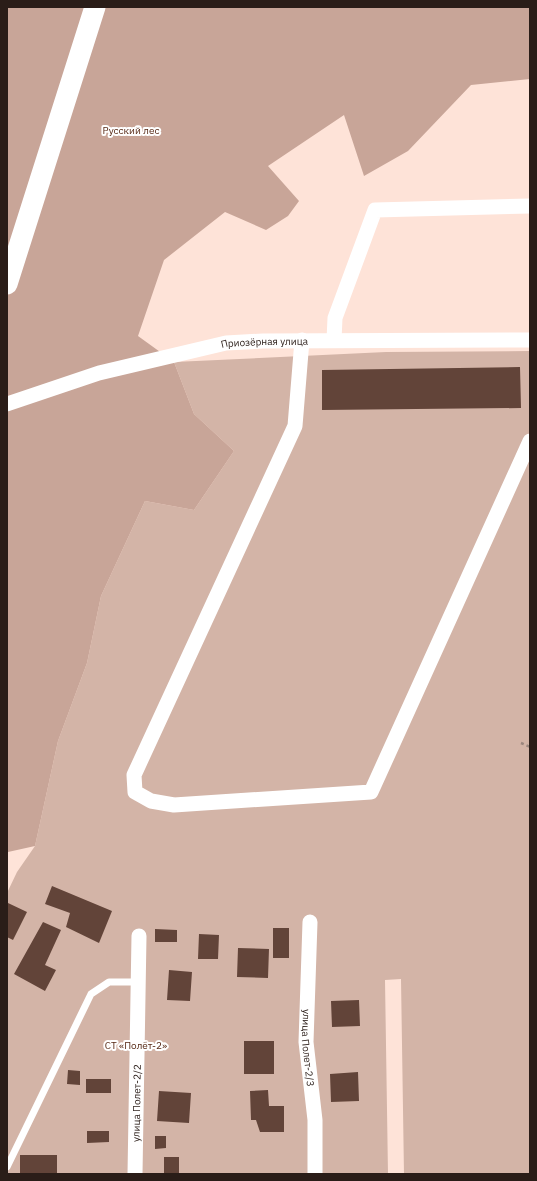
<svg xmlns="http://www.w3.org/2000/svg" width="537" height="1181" font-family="'IBM Plex Sans',sans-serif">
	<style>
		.green { fill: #d3b4a7 }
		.forest { fill: #c8a598 }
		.building { fill: #624439 }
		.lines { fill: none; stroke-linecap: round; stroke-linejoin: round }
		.path { stroke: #9a867e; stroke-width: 2.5; stroke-dasharray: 3 3; stroke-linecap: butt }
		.lane { stroke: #fff; stroke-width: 7 }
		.street { stroke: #fff; stroke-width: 15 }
		.secondary { stroke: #fff; stroke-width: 21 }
		.labels { text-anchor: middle; stroke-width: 4; stroke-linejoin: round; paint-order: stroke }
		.park-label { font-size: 10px; fill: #562814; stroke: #fff }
		.street-label { font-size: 10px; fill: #2a1d18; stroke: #fff }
	</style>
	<rect width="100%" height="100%" fill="#fee3d8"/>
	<path class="green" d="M530,351V1174H404L401,979L385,980L388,1174H7V893L17,872L35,846L58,741L87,663L101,596L145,501L194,510L234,451L194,414L174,362L386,352Z"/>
	<path class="forest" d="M7,7H530V79L471,85L408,151L364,176L344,115L268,166L299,201L288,216L266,230L225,212L164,260L138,336L174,362L194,414L234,451L194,510L145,501L101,596L87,663L58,741L35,846L8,852Z"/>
	<path class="building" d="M520,367L521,408L322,410V370Z
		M52,886L112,911L99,943L66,927L70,913L45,904Z
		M8,903L27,912L13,940L7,937Z
		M43,922L61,930L45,965L56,970L45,991L14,974Z
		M273,928H289V958H273Z
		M155,929L177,930V942H155Z
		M199,934L219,935L218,959H198Z
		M238,948L269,949L268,978L237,977Z
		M169,970L192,972L190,1001L167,1000Z
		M359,1000L360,1026L332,1027L331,1001Z
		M244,1041H274V1074H244Z
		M68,1070L80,1071V1085L67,1084Z
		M358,1072L359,1101L331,1102L330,1074Z
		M86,1079H111V1093H86Z
		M268,1090L269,1106H284V1132H260L256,1120H251L250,1091Z
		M159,1091L191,1093L189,1123L157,1121Z
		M87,1131H109V1142L87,1143Z
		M155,1136H166V1148L155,1149Z
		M20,1155H57V1174H20Z
		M164,1157H179V1173H164Z"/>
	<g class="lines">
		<path class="path" d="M521,743L530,747"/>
		<path class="lane" d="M7,1167L91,994L109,982H138"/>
		<g class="street">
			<path d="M302,340L295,426L134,775L135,792L151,801L174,805L371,792L530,441"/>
			<path d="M334,340L335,318L375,210L530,206"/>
			<path id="s1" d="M7,404L99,373L226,343L263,341L530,340"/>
			<path id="s2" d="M310,922L306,1042L315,1120V1174"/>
			<path id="s3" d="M135,1174L139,936"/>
		</g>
		<path class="secondary" d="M7,284L95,7"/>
	</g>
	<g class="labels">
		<g class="park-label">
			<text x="131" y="134">Русский лес</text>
			<text x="136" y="1049">СТ «Полёт-2»</text>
		</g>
		<g class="street-label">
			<text dy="4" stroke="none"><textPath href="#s1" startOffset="266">Приозёрная улица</textPath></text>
			<text dy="4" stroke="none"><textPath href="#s2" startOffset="126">улица Полет-2/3</textPath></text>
			<text dy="4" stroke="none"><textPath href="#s3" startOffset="71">улица Полет-2/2</textPath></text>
		</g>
	</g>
	<rect width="537" height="1181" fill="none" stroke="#2a1d18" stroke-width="16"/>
</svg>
